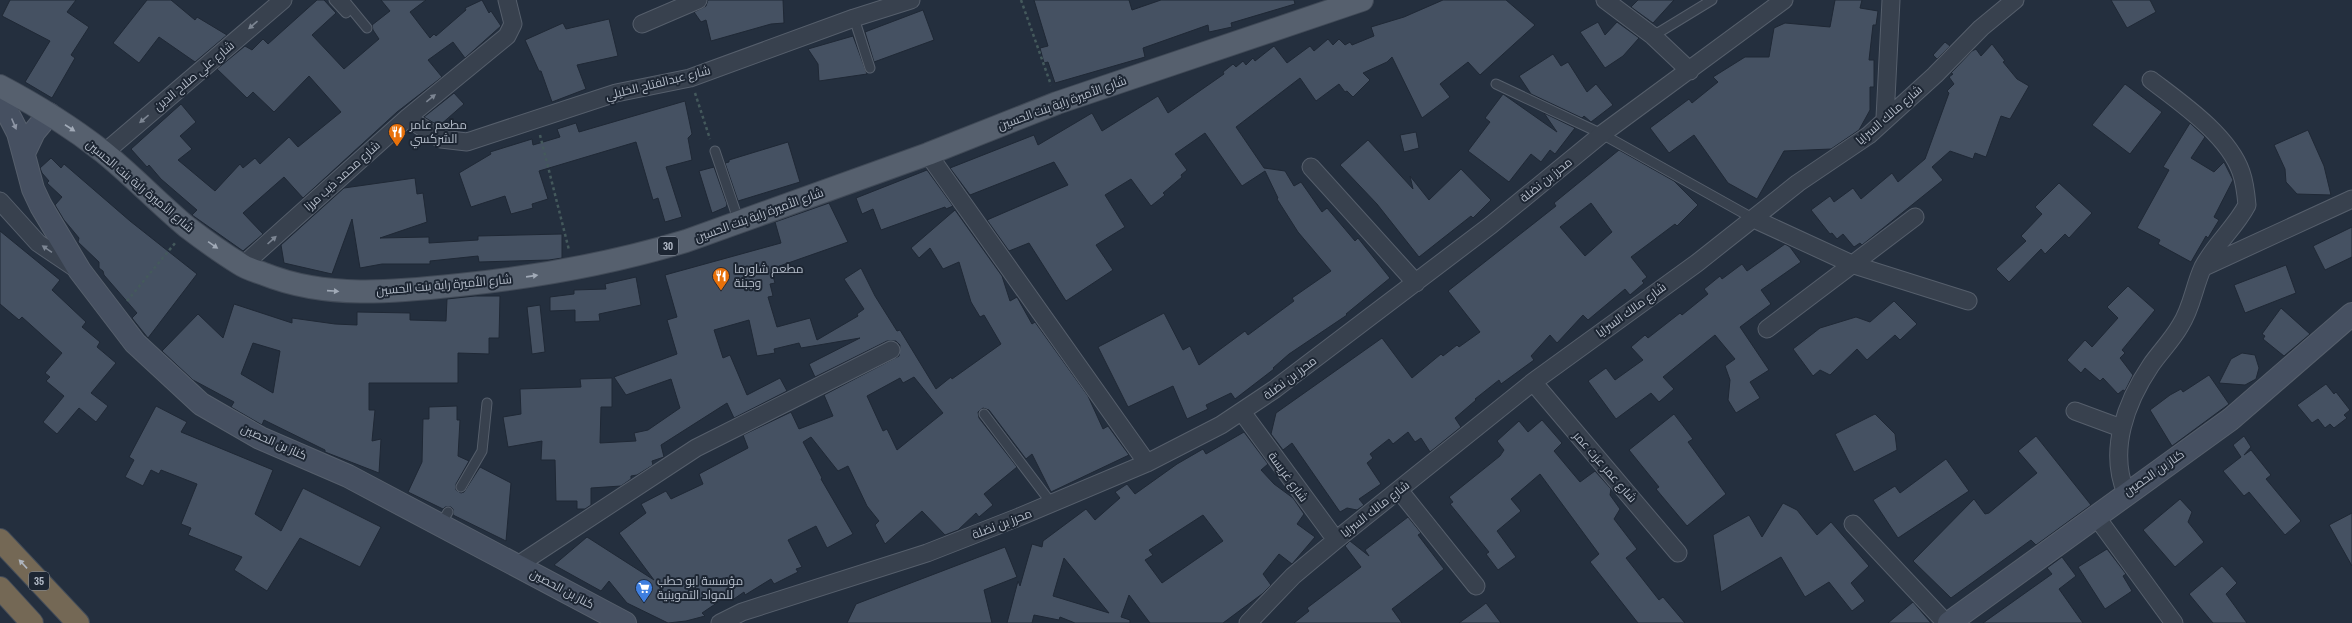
<svg xmlns="http://www.w3.org/2000/svg" width="2352" height="623" font-family="'Archivo Narrow',Cairo,sans-serif">
	<style>
		.building { fill: #455162; stroke: #1f2835; fill-rule: evenodd }
		.lines { fill: none; stroke-linecap: round; stroke-linejoin: round }
		.lane-casing { stroke: #565f6c; stroke-width: 11 }
		.street-casing { stroke: #565f6c; stroke-width: 19 }
		.secondary-casing { stroke: #565f6c; stroke-width: 24 }
		.primary-casing { stroke: #414a57; stroke-width: 24 }
		.highway-casing { stroke: #434c59; stroke-width: 24 }
		.path { stroke: #44595c; stroke-width: 2.5; stroke-dasharray: 3 3; stroke-linecap: butt }
		.lane { stroke: #38414e; stroke-width: 9 }
		.street { stroke: #38414e; stroke-width: 17 }
		.secondary { stroke: #465061; stroke-width: 22 }
		.primary { stroke: #56606e; stroke-width: 22 }
		.highway { stroke: #746855; stroke-width: 22 }
		.oneway { fill: #7c8592 }
		.oneway2 { fill: #8e96a5 }
		.oneway3 { fill: #a1aab7 }
		.oneway4 { fill: #aeb4bd }
		.labels { text-anchor: middle; stroke-width: 4; stroke-linejoin: round; paint-order: stroke }
		.shield { fill: #1d2633; stroke: #878f9c; stroke-width: 1 }
		.shield-label { font-size: 11px; font-weight: bold; fill: #b4bcc9 }
		.street-label { font-size: 12px; fill: #b4bcc9; stroke: #1d2633 }
		.poi-label { font-size: 12px; fill: #b4bcc9; stroke: #1d2633; text-anchor: start }
	</style>
	<rect width="100%" height="100%" fill="#242f3e"/>
	<path class="building" d="M10,0H76L67,12L89,27L71,55L75,58L52,98L25,82L50,41L2,16Z
		M147,0H171L195,20L197,17L227,35L195,62L159,37L139,63L113,43Z
		M317,0H324L336,13L312,35L344,69L379,39L373,30L372,25L390,11L381,0H426L410,12L430,38L434,34L436,36L466,10L465,8L482,0L489,13L491,11L501,26L465,58L453,42L428,60L442,77L397,112L303,198L284,177L243,213L263,234L243,251L192,215L197,210L161,179L149,165L147,167L131,149L181,104L196,122L180,136L192,149L178,160L215,191L240,164L243,168L255,158L260,164L289,137L298,147L341,112L309,76L274,112L253,92L247,98L217,69L245,46L252,50L263,39L268,44Z
		M708,0H783L784,23L771,24L711,41L706,20L701,22L694,12L706,6Z
		M1034,0H1129L1132,10L1161,0H1294L1295,4L1231,23L1232,27L1209,32L1208,25L1143,48L1145,57L1055,83L1048,62L1044,63L1040,48L1048,46Z
		M1443,0H1506L1535,25L1480,75L1468,62L1440,84L1450,97L1422,118L1392,57L1387,62L1363,73L1370,80L1353,97L1347,91L1345,92L1339,84L1316,101L1300,78L1236,127L1264,168L1285,171L1294,186L1301,182L1322,212L1327,208L1355,241L1358,238L1390,278L1346,314L1347,315L1289,354L1273,368L1274,369L1235,399L1231,393L1206,405L1208,409L1187,419L1173,386L1128,407L1098,347L1164,313L1183,350L1190,346L1199,365L1245,331L1248,335L1294,301L1292,298L1331,271L1298,232L1277,199L1278,198L1265,171L1242,186L1205,133L1175,154L1187,170L1181,175L1182,177L1163,193L1165,195L1151,206L1131,179L1105,195L1125,227L1096,245L1113,270L1066,301L1029,243L1009,251L987,220L1068,185L1054,162L970,195L950,168L1034,135L1038,145L1092,113L1102,131L1158,96L1168,113L1224,74L1223,72L1233,64L1236,67L1243,61L1246,65L1253,58L1255,61L1274,46L1287,63L1310,46L1314,51L1328,39L1333,45L1339,39L1345,45L1350,42L1352,45L1374,36L1371,27L1404,17Z
		M1638,0H1674L1653,23L1631,7Z
		M1835,0H1862L1860,8L1878,11L1876,25H1873L1869,60H1874V87H1870V110L1859,130L1831,149L1784,151L1757,199L1728,183L1694,135L1669,153L1650,128L1689,99L1692,103L1718,82L1713,77L1745,57H1769L1774,28L1785,23L1830,27Z
		M2111,0H2150L2156,12L2127,28Z
		M923,10L934,40L874,62L865,32Z
		M609,19L618,56L577,65L586,89L552,102L541,71H539L525,40L563,23L566,29Z
		M1598,22L1605,35L1617,22L1639,38L1623,56L1605,68L1580,32Z
		M853,36L867,74L819,81L818,64L808,49Z
		M1945,42L1950,46L1937,59L1933,55Z
		M1992,44L2005,61L2003,62L2017,79L2029,86L2010,119L2001,116L1986,157L1975,153L1973,159L1950,151L1932,167L1943,180L1862,245L1860,243L1854,247L1843,234L1837,239L1832,233L1830,234L1811,210L1830,196L1834,202L1853,188L1861,199L1892,173L1898,182L1925,159L1949,93L1947,91L1954,84L1949,77L1953,74L1951,73L1972,51L1976,49L1981,56Z
		M1553,54L1561,66L1568,62L1587,92L1596,84L1613,105L1591,122L1584,116L1582,118L1531,94L1519,76Z
		M2125,84L2162,112L2130,154L2092,125Z
		M454,93L464,104L439,126L424,117Z
		M1503,94L1557,132L1544,113L1575,128L1555,154L1550,150L1541,162L1531,154L1509,182L1468,151L1490,122L1485,118Z
		M685,101L692,134L688,138L692,160L666,167L682,217L665,222L658,198L653,200L636,142L539,171L548,199L532,204L533,208L511,214L505,196L471,207L459,173L491,154L490,152L532,139L533,145L560,137L557,129L576,123L579,132Z
		M2190,123L2205,137L2191,158L2214,172L2224,162L2233,180L2214,217L2219,220L2208,238L2206,236L2191,262L2158,244L2160,240L2137,228L2169,170L2163,167Z
		M2308,130L2324,166L2331,195L2297,194L2286,182L2285,169L2274,145Z
		M1416,132L1419,148L1404,152L1400,135Z
		M1368,140L1413,189L1410,176L1429,200L1461,169L1491,200L1473,218L1471,216L1419,257L1377,204L1340,165Z
		M788,142L800,182L738,201L725,163L729,162V160Z
		M1619,150L1674,181L1698,205L1677,226L1675,224L1631,257L1647,277L1642,281L1644,283L1630,295L1625,289L1588,320L1583,315L1557,343L1550,335L1531,356L1534,360L1501,384L1499,380L1475,399L1476,400L1455,418L1461,427L1430,452L1421,438L1415,442L1408,432L1393,444L1389,439L1370,454L1373,458L1367,463L1381,484L1359,499L1364,505L1357,510L1347,508L1340,512L1292,443L1283,450L1271,434L1276,413L1382,338L1412,378L1441,354L1443,356L1457,345L1459,347L1480,332L1448,291L1556,206L1554,203ZM1591,203L1612,232L1585,256L1560,227Z
		M51,158L61,168L64,164L130,221L197,274L148,338L132,318L137,313L104,275L103,271L99,268V262L78,242L79,238L64,220L55,205L62,197L47,183L49,181L42,173L40,168Z
		M714,167L727,204L726,207L712,213L699,171Z
		M927,170L953,206L946,209L945,207L881,230L873,209L862,214L856,198Z
		M415,178L417,194L423,193L427,222L380,238L429,237V243L478,240V236L562,234V258L549,260L479,262L478,256L430,261V264H382L360,268L352,219L332,274L284,263L281,245L344,188Z
		M2059,183L2092,213L2069,238L2065,234L2045,254L2041,249L2009,282L1996,269L2026,241L2021,236L2042,214L2035,207Z
		M829,203L848,242L771,269L775,283L770,284L773,296L768,297L777,327L810,318L817,340L858,316L857,314L864,309L844,279L861,268L875,296L897,331L900,330L936,389L951,377L952,379L1001,344L984,315L980,317L971,302L959,262L943,269L930,248L919,258L911,248L955,210L1002,276L1010,301L1017,297L1032,324L1035,322L1088,396L1103,429L1108,426L1129,455L1051,492L1032,454L1026,459L989,410L983,408L978,412L979,418L1017,467L984,494L993,505L979,517L976,513L958,530L945,535L922,511L885,544L875,525L879,521L867,506L848,466L838,471L811,437L803,442L822,478L821,479L853,534L827,548L816,526L788,540L802,567L796,569L798,572L774,584L771,579L745,595L744,592L731,601L727,596L702,613L705,616L686,621L668,623L627,603L609,581L601,591L554,565L587,537L654,580L619,533L646,513L641,504L666,491L671,499L703,484L699,474L748,448L743,435L791,412L799,429L833,416L824,395L899,356L900,345L896,341H887L815,377L809,364L860,338L801,348L799,343L774,349L775,353L757,356L749,320L714,330L723,358L730,355L747,395L780,378L787,391L734,418L727,403L661,445L664,457L652,461L653,465L637,475L631,476V479L621,486L591,488V505L585,509H577V501H556L555,460H541L542,441L508,447L503,417L521,414L520,389L581,387L580,379L612,378V407H601L600,443L636,441L634,433L648,430L680,408L671,379L626,395L614,377L677,354L667,320L677,317L665,275L781,243L775,222ZM914,377L943,413L897,450L887,429L883,431L867,396L900,378L903,383Z
		M2352,227V257L2325,270L2313,246Z
		M0,231L60,280L52,290L86,322L82,327L100,342L97,347L116,363L91,393L108,406L96,422L79,408L57,434L43,422L64,396L46,381L50,377L45,373L62,353L22,317L19,320L0,304Z
		M1785,244L1790,247L1801,262L1761,290L1771,304L1740,327L1769,370L1750,382L1760,398L1736,413L1728,400L1730,380L1725,366L1735,359L1715,335L1663,377L1674,389L1659,402L1651,393L1616,419L1588,381L1606,368L1615,380L1643,360L1631,347L1645,335L1648,338L1680,313L1682,315L1708,294L1704,289L1720,276L1722,279L1742,264L1747,271Z
		M2286,265L2296,293L2245,313L2234,285Z
		M636,277L641,305L599,314L600,321L575,322V310L550,311V297L574,294V290L606,289L605,284Z
		M2128,286L2155,310L2122,350L2125,353L2120,358L2133,375L2125,391L2123,390L2118,394L2103,378L2100,381L2085,368L2081,373L2067,360L2085,340L2092,347L2118,318L2107,307Z
		M475,296H500L499,338H489V354L458,353V383H369V410H375L372,441L381,439L379,473L325,452V450L264,420L262,425L231,407L234,402L193,380L162,351L198,314L223,338L234,304L292,323V318L335,324L357,325V312L410,313V320L446,321L447,299ZM253,343L280,351L273,393L241,374Z
		M1894,301L1917,324L1900,340L1895,335L1867,360L1857,349L1830,375L1820,370L1813,376L1793,349L1820,328L1856,317L1870,322Z
		M540,305L545,352L532,354L527,307Z
		M2281,308L2310,334L2284,356L2263,339L2265,336L2262,334Z
		M2242,353L2255,355L2259,368L2256,379L2245,385L2219,383L2231,359Z
		M2209,375L2229,404L2172,446L2150,410L2170,395L2181,389L2183,392Z
		M2326,384L2334,394L2336,392L2350,410L2344,415L2347,418L2334,428L2330,424L2325,428L2318,419L2312,423L2297,405Z
		M156,406L187,422L181,432L273,470L255,514L281,531L303,488L381,527L360,567L300,538L267,591L234,570L242,557L188,535L191,528L181,524L197,484L161,470L159,474L151,470L143,486L125,477L134,460L129,457Z
		M457,406V420H460L458,456L469,461L456,484V490L461,493L464,492L480,467L511,483L506,541L453,515V509L451,507H445L443,509L408,492L422,462L423,419H429V407Z
		M1674,414L1693,439L1688,442L1726,494L1687,526L1656,489L1659,487L1629,450Z
		M1875,414L1895,434L1897,450L1854,472L1835,434Z
		M1542,420L1562,443L1554,451L1580,482L1595,471L1611,489L1610,495L1620,509L1614,519L1637,549L1626,558L1659,600L1663,597L1685,623H1638L1590,562L1599,554L1540,474L1511,499L1521,511L1497,531L1516,557L1498,570L1486,554L1489,552L1450,504L1453,502L1449,497L1500,456L1504,450L1497,441L1519,421L1528,432Z
		M1244,432L1268,464L1261,470L1274,484L1293,498L1304,514L1297,524L1315,537L1292,564L1279,554L1263,574L1271,585L1262,594L1223,623H1150L1129,595L1121,617L1130,620V623H1075L1060,617L1059,620L1034,615L1032,623H1007L1018,581L1020,586L1032,544L1042,547L1043,541L1086,509L1095,520L1120,498L1115,492L1127,484L1135,494L1177,464L1203,449L1206,454ZM1203,515L1223,541L1162,583L1145,560L1153,555L1149,550ZM1064,558L1109,613L1053,596Z
		M2036,436L2091,505L2036,545L2031,540L1951,598L1913,561L1974,499L1985,514L1989,513L2037,473L2018,451Z
		M2244,436L2251,447L2244,455L2251,450L2271,475L2266,479L2301,521L2285,535L2249,492L2244,496L2223,471L2241,457L2233,445Z
		M1946,459L1969,491L1898,538L1873,500L1895,486L1900,493Z
		M2180,499L2192,512L2188,522L2204,542L2175,567L2143,530Z
		M1783,503L1797,510L1817,535L1831,522L1869,566L1851,583L1865,601L1852,611L1829,582L1805,597L1781,557L1721,592L1713,535L1749,515L1762,537Z
		M2352,513V566L2329,525Z
		M1408,517L1421,533L1418,535L1444,569L1392,609L1402,623H1294L1309,611L1307,608L1361,567L1345,546L1350,541L1369,556L1365,550Z
		M1005,547L1017,577L984,590L992,623H847L856,604Z
		M2107,549L2126,574L2123,576L2132,591L2105,609L2078,567Z
		M2062,557L2076,576L2059,589L2083,623H1983L2052,574L2047,568Z
		M2222,566L2237,583L2226,594L2247,623H2213L2189,594Z
		M1913,602L1931,623H1888Z
		M1486,603L1501,623H1459L1481,607Z"/>
	<g class="lines">
		<defs>
			<path id="lane" d="M334,0L346,13
				M344,0L367,28
				M854,18L870,68
				M1653,36L1712,0
				M1496,84L1602,134L1754,219
				M715,151L739,222
				M984,414L1052,504
				M461,487L482,451L487,403
				M441,524L448,512"/>
			<path id="street" d="M1605,0L1653,36L1690,71
				M642,24L698,0
				M407,118L441,139L467,142L616,93L690,78L854,18L911,0
				M1885,118L1891,0
				M104,153L283,0
				M928,154L1147,463
				M1311,167L1416,283
				M0,201L38,243L78,270
				M1754,219L1854,265L1968,301
				M242,266L407,118L507,36L513,24L507,0
				M2204,267L2352,199
				M1767,329L1915,217
				M1533,382L1678,553
				M2075,411L2121,428
				M1242,412L1336,540
				M1399,490L1476,586
				M2126,493C2108,450 2126,402 2151,365C2160,352 2172,340 2180,326C2192,308 2194,286 2203,267C2215,244 2235,228 2247,205C2246,194 2245,183 2241,172C2228,135 2181,103 2151,80
				M2095,515L2174,623
				M1853,524L1946,623
				M518,565L696,448L891,350
				M720,623L742,612L927,553L1019,517L1147,463L1221,425L1275,389L1491,225L1602,134L1784,0
				M1248,623L1293,576L1336,540L1533,382L1697,263L1798,183L1869,135L1935,75L1981,28L2015,0"/>
			<path id="secondary" d="M0,98L18,133L33,189L41,206L80,271L135,343L201,404L260,438L348,476L625,623
				M24,153L34,132L49,114
				M1949,623L2231,419L2352,314"/>
			<path id="primary" d="M0,86C36,105 70,126 102,151C132,175 158,203 187,227C204,240 222,253 240,264C247,269 256,271 264,274C326,299 394,292 459,285C537,277 610,264 686,241L928,154L1057,103L1362,0"/>
			<path id="highway" d="M0,540L78,623
				M0,588L32,623"/>
		</defs>
		<use href="#lane" class="lane-casing"/>
		<use href="#street" class="street-casing"/>
		<use href="#secondary" class="secondary-casing"/>
		<use href="#primary" class="primary-casing"/>
		<use href="#highway" class="highway-casing"/>
		<path class="path" d="M1021,0L1051,85
			M695,93L710,139
			M540,135L569,250
			M127,301L176,242"/>
		<use href="#lane" class="lane"/>
		<use href="#street" class="street"/>
		<use href="#secondary" class="secondary"/>
		<use href="#primary" class="primary"/>
		<use href="#highway" class="highway"/>
	</g>
	<defs><path id="oneway-solid" d="M-6-.8H1V-3.2L6.5 0L1 3.2V.8H-6Z"/></defs>
	<g class="oneway">
		<use href="#oneway-solid" transform="translate(253 25) rotate(139)"/>
		<use href="#oneway-solid" transform="translate(431 98) rotate(-39)"/>
		<use href="#oneway-solid" transform="translate(144 119) rotate(140)"/>
		<use href="#oneway-solid" transform="translate(272 240) rotate(-42)"/>
		<use href="#oneway-solid" transform="translate(47 249) rotate(-146)"/>
	</g>
	<use class="oneway2" href="#oneway-solid" transform="translate(14 124) rotate(67)"/>
	<g class="oneway3">
		<use href="#oneway-solid" transform="translate(70 128) rotate(33)"/>
		<use href="#oneway-solid" transform="translate(213 245) rotate(35)"/>
		<use href="#oneway-solid" transform="translate(532 276) rotate(-8)"/>
		<use href="#oneway-solid" transform="translate(333 291) rotate(4)"/>
	</g>
	<use class="oneway4" href="#oneway-solid" transform="translate(23 564) rotate(-133)"/>
	<defs>
		<symbol id="restaurant-pin" viewBox="-11 -11 22 30"><path d="M0 17L-7.5 6A9.5 9.5 0 1 1 7.5 6Z" fill="#e8710a" stroke="#1d2633"/><path d="M-5-6h1v4h1v-4h1v4h1v-4h1v5L-1.5 .5V6h-2V.5L-5-1ZM5-6V6H3V1.5H1.5Q1.5-4 5-6Z" fill="#fff"/></symbol>
		<symbol id="supermarket-pin" viewBox="-11 -11 22 30"><path d="M0 17L-7.5 6A9.5 9.5 0 1 1 7.5 6Z" fill="#3f7fe0" stroke="#1d2633"/><path d="M-6-5.5h2.5l.6 2H6L4.5 2H-2.5L-4.4-4H-6ZM-1.5 3.2a1.3 1.3 0 1 0 .1 0ZM3 3.2a1.3 1.3 0 1 0 .1 0Z" fill="#fff"/></symbol>
	</defs>
	<g fill-rule="evenodd">
		<use href="#restaurant-pin" x="387" y="122" width="20" height="27"/>
		<use href="#restaurant-pin" x="711" y="266" width="20" height="27"/>
		<use href="#supermarket-pin" x="634" y="578" width="20" height="27"/>
	</g>
	<g class="labels">
		<g class="shield">
			<rect x="658" y="237" width="20" height="18" rx="3"/>
			<rect x="29" y="572" width="20" height="18" rx="3"/>
		</g>
		<g class="shield-label">
			<text x="668" y="250">30</text>
			<text x="39" y="585">35</text>
		</g>
		<g class="street-label">
			<text transform="translate(194 76) rotate(-40)" y="4">شارع علي صلاح الدين</text>
			<text transform="translate(658 83) rotate(-14)" y="4">شارع عبدالفتاح الخليلي</text>
			<text transform="translate(1062 103) rotate(-20)" y="4">شارع الأميرة راية بنت الحسين</text>
			<text transform="translate(1889 115) rotate(-41)" y="4">شارع مالك السرايا</text>
			<text transform="translate(342 176) rotate(-42)" y="4">شارع محمد ذيب مرزا</text>
			<text transform="translate(1546 180) rotate(-39)" y="4">محرز بن نضلة</text>
			<text transform="translate(140 186) rotate(40)" y="4">شارع الأميرة راية بنت الحسين</text>
			<text transform="translate(759 215) rotate(-20)" y="4">شارع الأميرة راية بنت الحسين</text>
			<text transform="translate(444 285) rotate(-5)" y="4">شارع الأميرة راية بنت الحسين</text>
			<text transform="translate(1631 310) rotate(-36)" y="4">شارع مالك السرايا</text>
			<text transform="translate(1290 378) rotate(-37)" y="4">محرز بن نضلة</text>
			<text transform="translate(274 442) rotate(24)" y="4">كناز بن الحصين</text>
			<text transform="translate(1605 467) rotate(49)" y="4">شارع عمر عزت عمر</text>
			<text transform="translate(2154 473) rotate(-35)" y="4">كناز بن الحصين</text>
			<text transform="translate(1288 477) rotate(54)" y="4">شارع غريسة</text>
			<text transform="translate(1375 509) rotate(-38)" y="4">شارع مالك السرايا</text>
			<text transform="translate(1002 524) rotate(-21)" y="4">محرز بن نضلة</text>
			<text transform="translate(562 589) rotate(28)" y="4">كناز بن الحصين</text>
		</g>
		<g class="poi-label">
			<text x="410" y="129">مطعم عامر<tspan x="410" dy="14">الشركسي</tspan></text>
			<text x="734" y="273">مطعم شاورما<tspan x="734" dy="14">وجبنة</tspan></text>
			<text x="657" y="585">مؤسسة ابو حطب<tspan x="657" dy="14">للمواد التموينية</tspan></text>
		</g>
	</g>
</svg>
